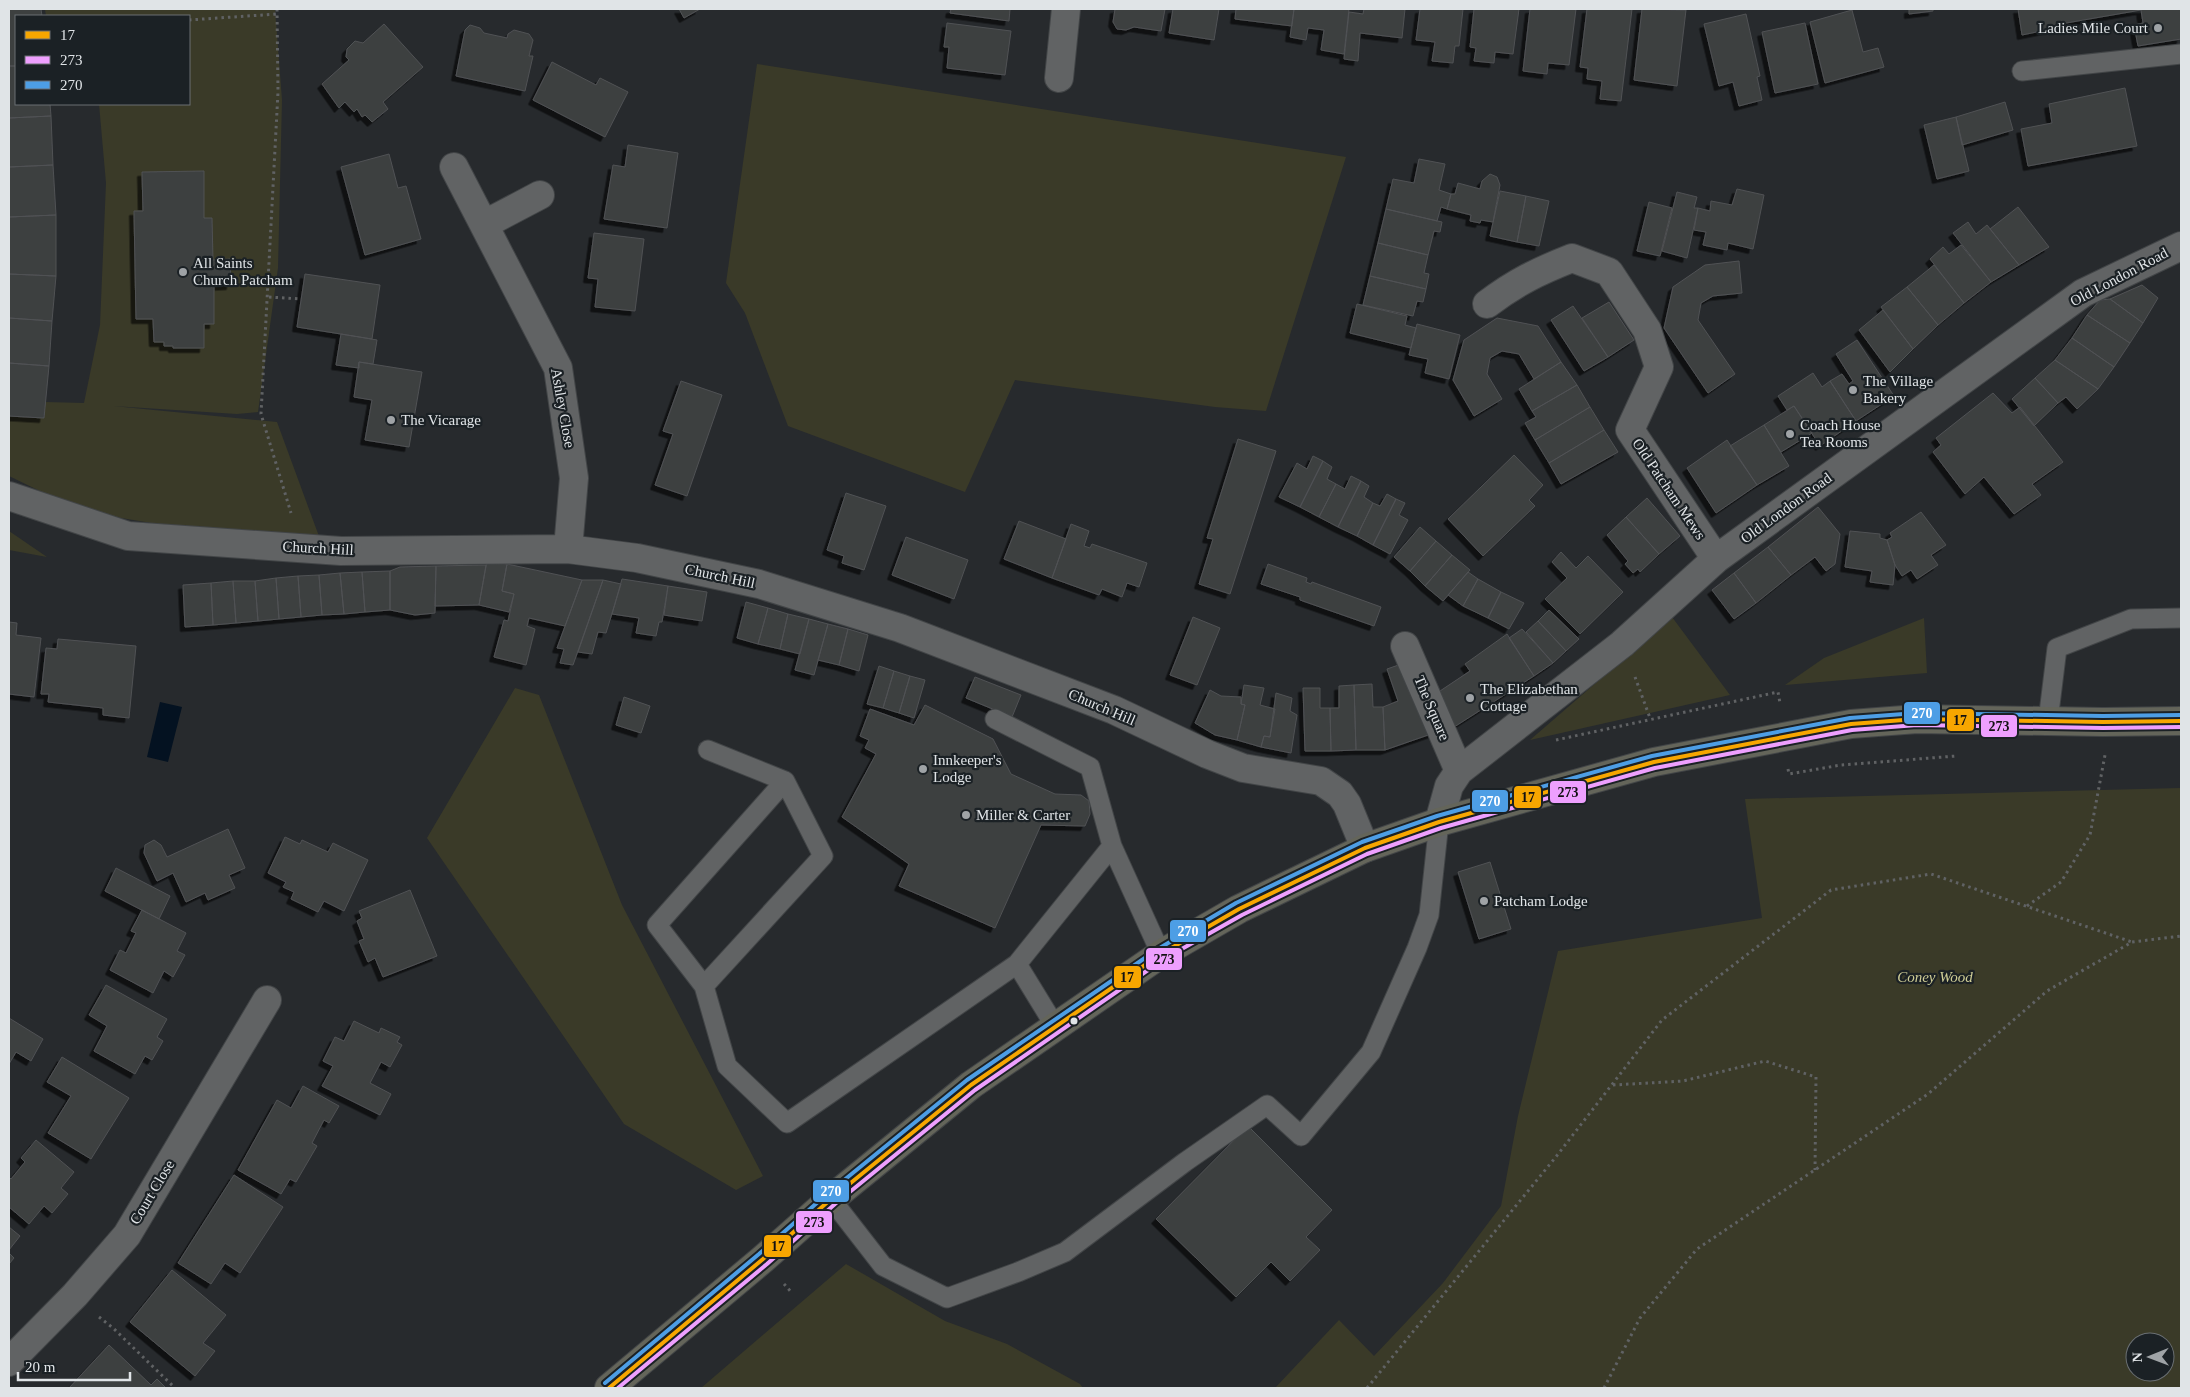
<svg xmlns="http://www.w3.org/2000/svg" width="2190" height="1397" font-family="Georgia,serif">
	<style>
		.green { fill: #3a3a28; fill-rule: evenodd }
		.water { fill: #041221 }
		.building { fill: #3d3f41; stroke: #505254; filter: url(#shadow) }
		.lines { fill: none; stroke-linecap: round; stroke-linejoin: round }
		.lane-casing { stroke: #424547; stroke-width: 21 }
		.street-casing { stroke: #424547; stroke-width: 30 }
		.highway-casing { stroke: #424547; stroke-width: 30 }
		.path { stroke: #606264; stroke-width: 3; stroke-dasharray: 2.5 4; stroke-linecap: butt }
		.lane { stroke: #616364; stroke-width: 19 }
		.street { stroke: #616364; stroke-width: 28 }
		.highway { stroke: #64655a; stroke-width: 28 }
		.bus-1-casing { stroke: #1b2125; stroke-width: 8 }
		.bus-2-casing { stroke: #1b2125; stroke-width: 8 }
		.bus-3-casing { stroke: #1b2125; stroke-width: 8 }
		.bus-1 { stroke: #f7a600; stroke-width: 4 }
		.bus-2 { stroke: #ee9ffe; stroke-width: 4 }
		.bus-3 { stroke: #4d9ee5; stroke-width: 4 }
		.poi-dot { fill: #9fa3a6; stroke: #1b2125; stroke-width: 2 }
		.bus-dot { fill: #e0e4e7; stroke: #1b2125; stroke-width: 2 }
		.labels { text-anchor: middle; stroke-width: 4.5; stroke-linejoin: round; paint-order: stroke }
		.poi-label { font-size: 15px; fill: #e0e4e7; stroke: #1b2125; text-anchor: start }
		.street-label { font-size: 15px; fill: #e0e4e7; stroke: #1b2125 }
		.park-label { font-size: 15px; font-style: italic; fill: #cfcd96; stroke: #1b2125 }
		.line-badge { stroke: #1b2125; stroke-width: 2 }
		.badge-label { font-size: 14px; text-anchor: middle; font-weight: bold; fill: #fff }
		.pale-badge-label { font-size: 14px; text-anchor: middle; font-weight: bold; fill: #111 }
	</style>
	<defs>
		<filter id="shadow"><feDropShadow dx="-4.5" dy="4.5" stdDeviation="0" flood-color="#0009"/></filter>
	</defs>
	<rect width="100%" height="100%" fill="#272a2d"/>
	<path class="green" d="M45,9H275L282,100L278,268L258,412L237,414L113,406L277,422L320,539L206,532L109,516L44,493L9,476V416L44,418L45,402L84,403L100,325L106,183L99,104H189V16H46Z
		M757,64L1346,157L1266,411L1215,407L1015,380L965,492L788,426L745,313L726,283Z
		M9,531L47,557L9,550Z
		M1672,617L1730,695L1530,740Z
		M1924,618L1927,673L1785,685L1824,658Z
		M515,688L539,695L622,905L763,1176L736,1190L624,1124L427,838Z
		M2181,788V1388H1275L1339,1320L1374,1356L1443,1283L1501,1206L1518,1116L1558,951L1762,918L1745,799ZM2135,1342H2165V1372H2135Z
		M846,1264L945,1321L1007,1344L1080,1384L1083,1388H701Z"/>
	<path class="water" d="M160,702L182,707L168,762L147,757Z"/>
	<path class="building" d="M9,9H41L42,16H16V66H9Z
		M679,9H700L684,18Z
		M951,9H1010L1009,21L950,13Z
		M1115,9H1165L1161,31L1134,27L1126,30L1117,29L1113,22Z
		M1173,9H1219L1214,40L1169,33Z
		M1236,9H1294L1292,26L1235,19Z
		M1294,9H1349L1344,54L1321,50L1324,30L1308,28L1306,40L1290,37Z
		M1364,9H1405L1402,38L1360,33L1358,61L1344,59L1349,12L1363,14Z
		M1420,9H1463L1459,46H1455L1453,63L1432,61L1435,42L1416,40Z
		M1474,9H1519L1513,54L1495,52L1494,63L1474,61L1476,48L1470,47Z
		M1530,9H1576L1569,65L1548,63L1547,74L1523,71Z
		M1587,9H1632L1621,101L1600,99L1602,81L1587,79L1588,68L1580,67Z
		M1642,9L1686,10L1677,86L1634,80Z
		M1909,9H1933V11L1909,14Z
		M2018,9H2181V39L2138,46L2134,25L2143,23L2141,10L2049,26L2051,29L2022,35Z
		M1852,10L1863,52L1878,48L1884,67L1825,83L1810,22Z
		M1746,14L1760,76L1757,77L1762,100L1739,106L1733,82L1719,86L1704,24Z
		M947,23L1011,31L1005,75L947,68L949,47H944Z
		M1805,23L1818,84L1775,93L1762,32Z
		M384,24L423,67L383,102L388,109L372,122L365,115L362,117L357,109L354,112L345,102L339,108L322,84L349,60L346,57L347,49L355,41L363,43Z
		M470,25L480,28L484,33L507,38L508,34L514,30L529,34L533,40L529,56H533L525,91L456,76L465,30Z
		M552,62L596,85L600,78L628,92L605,137L533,100Z
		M9,66H16V104H50L51,116L9,118Z
		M2125,88L2137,146L2028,166L2021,129L2052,123L2049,104Z
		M2005,102L2013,130L1962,145L1956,117Z
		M51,116L53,165L9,167V118Z
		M1956,117L1969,171L1937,179L1924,125Z
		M628,145L678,153L667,228L604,219L613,165L625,167Z
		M389,154L398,188L406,186L421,239L365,255L341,167Z
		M1419,159L1445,164L1439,190L1451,194L1447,209L1441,207L1437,221L1386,209L1393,179L1414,183Z
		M53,165L56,215L9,217V167Z
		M204,171V218H212L213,260L230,259L231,285L214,286V324H204V348H173V346H164V342H154L153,319H136L134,211H143L142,172Z
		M1490,174L1497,177L1500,185L1493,222L1481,220L1480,223L1470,221L1471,215L1447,209L1451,194H1455L1458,183L1480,189L1482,181Z
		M1737,189L1764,195L1753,249L1728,243L1727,250L1703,245L1706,232L1694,230L1698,208L1710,211L1711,201L1732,205Z
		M1500,191L1526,196L1517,242L1490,236Z
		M1677,192L1697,197L1694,208H1698L1687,258L1662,251Z
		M1526,196L1549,201L1539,246L1517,242Z
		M1649,202L1672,208L1660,256L1637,251Z
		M2018,207L2049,247L2019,265L1990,229Z
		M1386,209L1442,222L1440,232L1434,231L1428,255L1378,243Z
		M56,215V276L9,274V217Z
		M1968,222L1976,234L1987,225L2019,265L1991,282L1953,233Z
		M594,233L644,239L635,311L595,307L598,279L588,278Z
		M1378,243L1428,255L1424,273L1429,274L1426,289L1370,276Z
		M1961,245L1991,282L1964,303L1930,259L1943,247L1949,254Z
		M1739,261L1742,293L1713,296L1701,303L1698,320L1735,374L1708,393L1664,328L1673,287L1705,265Z
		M1934,265L1964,303L1938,325L1907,287Z
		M9,274L56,276L52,321L9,318Z
		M305,274L380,285L372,339L297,327Z
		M1370,276L1426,289L1423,302L1417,301L1413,316L1363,305Z
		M2142,285L2158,298L2143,323L2110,299Z
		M1907,287L1938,325L1913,349L1881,307Z
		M2110,299L2143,323L2130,343L2087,315L2100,300Z
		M1609,302L1634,340L1608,357L1582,318Z
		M1357,304L1407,316L1405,325L1416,328L1411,348L1350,333Z
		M1573,306L1608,357L1584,371L1551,320Z
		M1883,310L1913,349L1890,372L1859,330Z
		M2087,315L2130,343L2114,367L2072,338Z
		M9,318L52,321L49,366L9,363Z
		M1497,318L1538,326L1561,362L1534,379L1519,354L1502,351L1490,358L1487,374L1502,399L1474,416L1453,380L1464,340Z
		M1417,324L1460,335L1449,379L1425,373L1428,359L1409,355Z
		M341,334L377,340L373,364L359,362V368L336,365Z
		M2072,338L2114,367L2098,389L2055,360Z
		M1857,340L1894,396L1856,421L1830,381L1842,374L1849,384L1853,381L1836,354Z
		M2055,360L2098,389L2077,409L2066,397L2058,403L2035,378Z
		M359,362L422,372L409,447L365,440L372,400L354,397Z
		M1561,362L1577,385L1532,411L1519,389Z
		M9,363L49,366L44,418L9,416Z
		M1813,373L1822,387L1830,381L1856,421L1820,446L1794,406L1787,410L1778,396Z
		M2035,378L2058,403L2034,426L2012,399Z
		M681,381L722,395L687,496L655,485L673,434L663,431Z
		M1577,385L1590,407L1535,440L1525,423L1536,417L1532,411Z
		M1993,393L2012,413L2020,407L2063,462L2032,484L2041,495L2014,514L1984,477L1965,494L1933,452L1941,445L1936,438Z
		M1794,406L1812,433L1781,452L1764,425Z
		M1590,407L1604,430L1549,463L1535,440Z
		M1764,425L1789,466L1757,485L1730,446Z
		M1604,430L1618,452L1561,484L1549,463Z
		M1238,439L1276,451L1230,594L1199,584L1213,539L1207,538Z
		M1727,440L1757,485L1716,513L1687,468Z
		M1514,455L1543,485L1529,500L1535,506L1483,556L1448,519Z
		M1313,456L1323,461L1300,507L1279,497L1297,463L1307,469Z
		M1323,461L1332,467L1327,479L1336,484L1319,517L1300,507Z
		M1351,476L1361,481L1338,527L1319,517L1336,484L1345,489Z
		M1361,481L1369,486L1364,497L1373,503L1357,536L1338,527Z
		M846,493L886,506L864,570L842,563L844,556L827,550Z
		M1387,494L1396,499L1373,545L1357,536L1373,503L1380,506Z
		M1647,498L1680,536L1659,554L1626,517Z
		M1396,499L1405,503L1399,515L1408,520L1390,554L1373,545Z
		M1818,507L1840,534L1835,564L1826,571L1815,557L1791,575L1768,547Z
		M1921,512L1946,545L1931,555L1938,565L1917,579L1911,570L1902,576L1895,565L1887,540L1892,537L1890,533Z
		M1626,517L1659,554L1640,572L1638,569L1633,573L1625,564L1628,561L1607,535Z
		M1019,521L1066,539L1052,578L1004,559Z
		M1071,524L1089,531L1084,546L1090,548L1092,544L1147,563L1139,587L1127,583L1122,597L1102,589L1099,595L1052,578Z
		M1420,527L1436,541L1410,571L1394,557Z
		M1850,531L1880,534V538L1887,540L1895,565L1893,585L1870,582L1872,571L1845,567Z
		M906,537L968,560L954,599L892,575Z
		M1436,541L1452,555L1425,586L1410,571Z
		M1768,547L1791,575L1756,603L1734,573Z
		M1561,552L1576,568L1588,556L1623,592L1580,634L1545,599L1567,578L1552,562Z
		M1452,555L1470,570L1443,601L1425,586Z
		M487,561L507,564L502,591L514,594L509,612L479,605Z
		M507,564L582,580L565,626L529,618L527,626L535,629L526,665L494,657L504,620L508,621L514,594L502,591Z
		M1268,564L1307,578L1306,582L1311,584L1312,582L1381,607L1374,626L1300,600V597L1261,584Z
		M486,565L479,605L435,606L436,566Z
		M436,566L435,613L415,615L390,610V571L400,567Z
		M390,571V610L365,612L362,572Z
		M362,572L365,612L344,614L340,573Z
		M1468,572L1478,579L1463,606L1448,595Z
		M340,573L344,614L322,615L319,575Z
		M1734,573L1756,603L1734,619L1712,590Z
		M319,575L322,615L301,617L298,576Z
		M298,576L301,617L279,619L276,578Z
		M276,578L279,619L258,621L255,581Z
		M622,579L668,586L662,622H659L656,636L636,633L639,618L612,614Z
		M1478,579L1501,592L1488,618L1463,606Z
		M582,580H603L573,665L560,663L564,649L557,648Z
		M603,580L621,584L606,633L598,632L592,654L578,652Z
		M233,581L236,623L213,625L211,583Z
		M233,581H255L258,621L236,623Z
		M211,583L213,625L185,627L183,585Z
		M668,586L707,592L702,621L664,615Z
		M1501,592L1524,603L1509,629L1488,618Z
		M746,602L768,608L758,644L737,638Z
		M768,608L788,614L780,649L758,644Z
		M1549,610L1579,639L1566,651L1538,621Z
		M788,614L809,619L800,654L780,649Z
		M1193,617L1220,628L1197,685L1170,675Z
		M809,619L828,624L814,675L795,670Z
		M1538,621L1566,651L1553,663L1526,632Z
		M9,622L17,623L16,635L41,638L34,697L9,694Z
		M828,624L848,629L839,665L818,660Z
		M848,629L868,635L859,671L839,665Z
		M1522,629L1553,663L1534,676L1509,638Z
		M1507,634L1534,676L1451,729L1434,695L1470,671L1465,664Z
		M58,639L136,646L129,718L103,715V708L48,702L49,694H41L46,648L57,649Z
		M1410,661L1434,733L1385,750L1383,707L1398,701L1387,669Z
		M879,666L894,671L883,708L867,704Z
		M894,671L910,676L899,713L883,708Z
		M910,676L925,680L914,718L899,713Z
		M975,677L1021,695L1012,717L966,698Z
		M1372,684L1373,707H1383L1385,750H1356L1354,685Z
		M1244,685L1264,688L1260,705L1275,709L1270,737L1264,736L1261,747L1237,740L1245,705L1241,704Z
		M1354,685L1356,750L1331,751L1330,708H1339V686Z
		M1303,688H1320V708H1330L1331,751H1305Z
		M1210,690L1221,696L1241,697V704L1245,705L1237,740L1215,735L1195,723Z
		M1276,693L1292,698L1290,711L1297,715L1291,753L1261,747L1264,736L1270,737Z
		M624,697L650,706L641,733L616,725Z
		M925,705L993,739L1011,774L1055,794L1081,795L1089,801L1090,814L1085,826L1041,825L995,928L899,886L909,864L842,817L876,754L865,748L869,740L860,736L870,709L914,725Z
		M228,829L245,868L229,875L235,888L208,900L205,893L186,902L173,873L157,881L144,853L145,845L154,840L161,845L167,857Z
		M285,837L300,844L302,840L328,852L333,843L368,860L344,911L324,901L318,912L291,899L294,892L283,887L286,882L268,873Z
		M1490,862L1511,929L1479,939L1458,872Z
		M116,868L170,896L159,919L105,891Z
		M410,890L437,956L383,977L375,958L368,962L359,941L364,939L357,921L362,918L359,911Z
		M142,910L186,933L177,951L185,955L173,977L164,971L153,993L110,970L120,950L126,953L136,933L131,931Z
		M106,985L167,1019L157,1037L163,1041L152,1060L145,1056L135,1074L94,1051L107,1026L89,1015Z
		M9,1018L43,1039L31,1061L16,1052L9,1064Z
		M354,1021L379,1033L381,1028L400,1037L397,1042L402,1045L390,1067L381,1062L370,1083L391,1094L380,1115L322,1086L333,1066L323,1061L335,1037L344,1041Z
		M62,1057L129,1098L91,1159L48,1133L71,1096L47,1082Z
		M303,1086L339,1106L329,1123L324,1120L312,1143L317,1146L296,1182L290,1179L281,1194L238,1170L277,1100L291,1108Z
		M1248,1126L1332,1210L1306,1237L1320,1250L1290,1281L1271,1262L1236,1297L1156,1219Z
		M36,1140L74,1172L61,1188L68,1194L52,1213L44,1206L29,1224L9,1207V1177L11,1179L25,1162L21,1158Z
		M234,1175L283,1207L240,1273L225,1263L211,1284L178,1263Z
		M9,1227L20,1236L9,1250Z
		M9,1253L14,1258L9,1264Z
		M172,1270L226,1315L203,1343L215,1351L195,1376L130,1322Z
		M109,1345L151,1385L157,1379L166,1388H69Z"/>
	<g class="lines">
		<defs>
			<path id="lane" d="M2022,71L2181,54
				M995,719L1090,767L1112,846L1161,954
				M2048,721L2057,648L2131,619L2181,618
				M708,750L785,781
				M1017,964L1112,846
				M704,986L657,925L785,781L823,856L704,986L727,1066L787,1123L1017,964L1055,1026
				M831,1199L883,1266L947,1298L1018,1272L1065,1252L1185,1162L1267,1105L1301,1136L1371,1052L1417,948L1429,915L1439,822"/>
			<path id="street" d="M1059,78L1066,9
				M454,167L558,368L574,478L568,549
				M485,224L540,195
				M1487,304C1516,282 1539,271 1572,258L1609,272L1647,330L1659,367L1630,430L1716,559
				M9,496L128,536L341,551L568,549L637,558L759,584L900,628L1114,710L1207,754L1243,768L1321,781L1340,794L1347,804L1365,848
				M1405,646L1459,771
				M1439,822L1449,786L1459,771L1622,644L1716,559L2083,293L2181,246
				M9,1362L75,1295L127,1235L267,1000"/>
			<path id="highway" d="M609,1388L763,1259L831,1199L971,1085L1161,954L1239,909L1365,848L1439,822L1654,762L1851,724L1917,719L2103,722L2181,721"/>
		</defs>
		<use href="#lane" class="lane-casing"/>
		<use href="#street" class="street-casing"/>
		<use href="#highway" class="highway-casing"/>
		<path class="path" d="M277,9L278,92L261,414L291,513
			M189,20L277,14
			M269,297L301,299
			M1635,677L1650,718
			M1556,740L1778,692L1780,703
			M1788,769L1789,774L1841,765L1956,756
			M2027,906L2061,882L2090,835L2105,755
			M1613,1085L1683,1081L1765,1061L1816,1077L1815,1170
			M784,1284L792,1293
			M99,1317L113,1328L175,1388
			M1367,1388L1555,1158L1662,1020L1831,890L1931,874L2132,942
			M1604,1388L1640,1318L1697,1249L1928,1094L2047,991L2132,942L2181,936"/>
		<use href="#lane" class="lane"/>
		<use href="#street" class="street"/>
		<use href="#highway" class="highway"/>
		<defs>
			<path id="bus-1" d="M609,1388L763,1259L831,1199L971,1085L1161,954L1239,909L1365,848L1439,822L1654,762L1851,724L1917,719L2103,722L2181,721"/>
			<path id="bus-2" d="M618,1388L767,1264L835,1204L975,1090L1164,959L1242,915L1367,854L1441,828L1655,768L1852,730L1917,725L2103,728L2181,727"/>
			<path id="bus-3" d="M605,1383L759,1254L827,1194L967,1080L1158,949L1236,903L1362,842L1437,816L1652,756L1850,718L1917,713L2103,716L2181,715"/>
		</defs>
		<use href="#bus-1" class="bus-1-casing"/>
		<use href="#bus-2" class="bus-2-casing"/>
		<use href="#bus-3" class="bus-3-casing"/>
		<use href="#bus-1" class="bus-1"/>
		<use href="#bus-2" class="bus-2"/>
		<use href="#bus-3" class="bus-3"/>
	</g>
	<g class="poi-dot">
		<circle cx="2158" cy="28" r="5"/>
		<circle cx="183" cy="272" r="5"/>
		<circle cx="1853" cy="390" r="5"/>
		<circle cx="391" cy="420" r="5"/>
		<circle cx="1790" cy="434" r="5"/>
		<circle cx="1470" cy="698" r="5"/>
		<circle cx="923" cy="769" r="5"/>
		<circle cx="966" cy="815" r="5"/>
		<circle cx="1484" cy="901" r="5"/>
	</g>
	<circle class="bus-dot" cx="1074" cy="1021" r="4.5"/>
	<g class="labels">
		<g class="poi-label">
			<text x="2148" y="33" text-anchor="end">Ladies Mile Court</text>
			<text x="193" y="268">All Saints<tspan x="193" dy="17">Church Patcham</tspan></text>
			<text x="1863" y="386">The Village<tspan x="1863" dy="17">Bakery</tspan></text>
			<text x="401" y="425">The Vicarage</text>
			<text x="1800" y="430">Coach House<tspan x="1800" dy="17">Tea Rooms</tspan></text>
			<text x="1480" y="694">The Elizabethan<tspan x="1480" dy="17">Cottage</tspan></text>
			<text x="933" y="765">Innkeeper's<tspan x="933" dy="17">Lodge</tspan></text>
			<text x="976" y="820">Miller &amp; Carter</text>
			<text x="1494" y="906">Patcham Lodge</text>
		</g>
		<g class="street-label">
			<text transform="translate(2119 277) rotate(-28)" y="5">Old London Road</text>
			<text transform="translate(563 408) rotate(80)" y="5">Ashley Close</text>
			<text transform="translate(1669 489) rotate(56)" y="5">Old Patcham Mews</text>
			<text transform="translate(1786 508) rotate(-36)" y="5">Old London Road</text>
			<text transform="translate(318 548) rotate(3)" y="5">Church Hill</text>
			<text transform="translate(720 576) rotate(12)" y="5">Church Hill</text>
			<text transform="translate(1102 707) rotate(23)" y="5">Church Hill</text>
			<text transform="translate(1432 708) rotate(67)" y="5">The Square</text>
			<text transform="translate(152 1192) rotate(-59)" y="5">Court Close</text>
		</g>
		<g class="park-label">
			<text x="1935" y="982">Coney Wood</text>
		</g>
	</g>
	<g class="line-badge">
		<rect x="1903" y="701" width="38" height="24" rx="5" fill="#4d9ee5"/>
		<rect x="1946" y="708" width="29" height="24" rx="5" fill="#f7a600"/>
		<rect x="1980" y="714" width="38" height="24" rx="5" fill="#ee9ffe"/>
		<rect x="1549" y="780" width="38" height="24" rx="5" fill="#ee9ffe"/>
		<rect x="1513" y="785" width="29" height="24" rx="5" fill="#f7a600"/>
		<rect x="1471" y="789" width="38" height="24" rx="5" fill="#4d9ee5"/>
		<rect x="1169" y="919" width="38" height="24" rx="5" fill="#4d9ee5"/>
		<rect x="1145" y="947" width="38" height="24" rx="5" fill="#ee9ffe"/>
		<rect x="1113" y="965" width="29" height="24" rx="5" fill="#f7a600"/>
		<rect x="812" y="1179" width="38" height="24" rx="5" fill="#4d9ee5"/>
		<rect x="795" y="1210" width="38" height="24" rx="5" fill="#ee9ffe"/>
		<rect x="763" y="1234" width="29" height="24" rx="5" fill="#f7a600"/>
	</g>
	<g class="badge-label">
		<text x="1922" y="718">270</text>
		<text x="1490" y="806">270</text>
		<text x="1188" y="936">270</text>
		<text x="831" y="1196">270</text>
	</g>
	<g class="pale-badge-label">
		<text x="1960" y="725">17</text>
		<text x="1999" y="731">273</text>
		<text x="1568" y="797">273</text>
		<text x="1528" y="802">17</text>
		<text x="1164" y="964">273</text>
		<text x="1127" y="982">17</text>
		<text x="814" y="1227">273</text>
		<text x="778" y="1251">17</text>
	</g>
	<rect width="2190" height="1397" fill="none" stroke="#e0e4e7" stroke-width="20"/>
	<rect x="15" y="15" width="175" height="90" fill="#1b2125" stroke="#6a6f73"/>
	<rect x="25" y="31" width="25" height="8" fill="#f7a600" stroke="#6a6f73"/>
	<text x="60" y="40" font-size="15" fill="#e0e4e7">17</text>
	<rect x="25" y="56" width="25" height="8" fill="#ee9ffe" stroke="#6a6f73"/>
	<text x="60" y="65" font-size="15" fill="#e0e4e7">273</text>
	<rect x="25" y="81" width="25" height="8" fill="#4d9ee5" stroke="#6a6f73"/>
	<text x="60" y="90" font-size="15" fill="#e0e4e7">270</text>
	<g transform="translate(2150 1357) rotate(269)"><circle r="24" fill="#1b2125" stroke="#6a6f73"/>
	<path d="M0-4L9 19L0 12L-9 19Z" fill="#9fa3a6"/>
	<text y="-8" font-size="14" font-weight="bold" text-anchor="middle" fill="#e0e4e7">N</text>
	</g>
	<path d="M18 1372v8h112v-8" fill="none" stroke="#e0e4e7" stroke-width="2.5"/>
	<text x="25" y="1372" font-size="15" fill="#e0e4e7" stroke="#1b2125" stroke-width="4" paint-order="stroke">20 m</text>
</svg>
